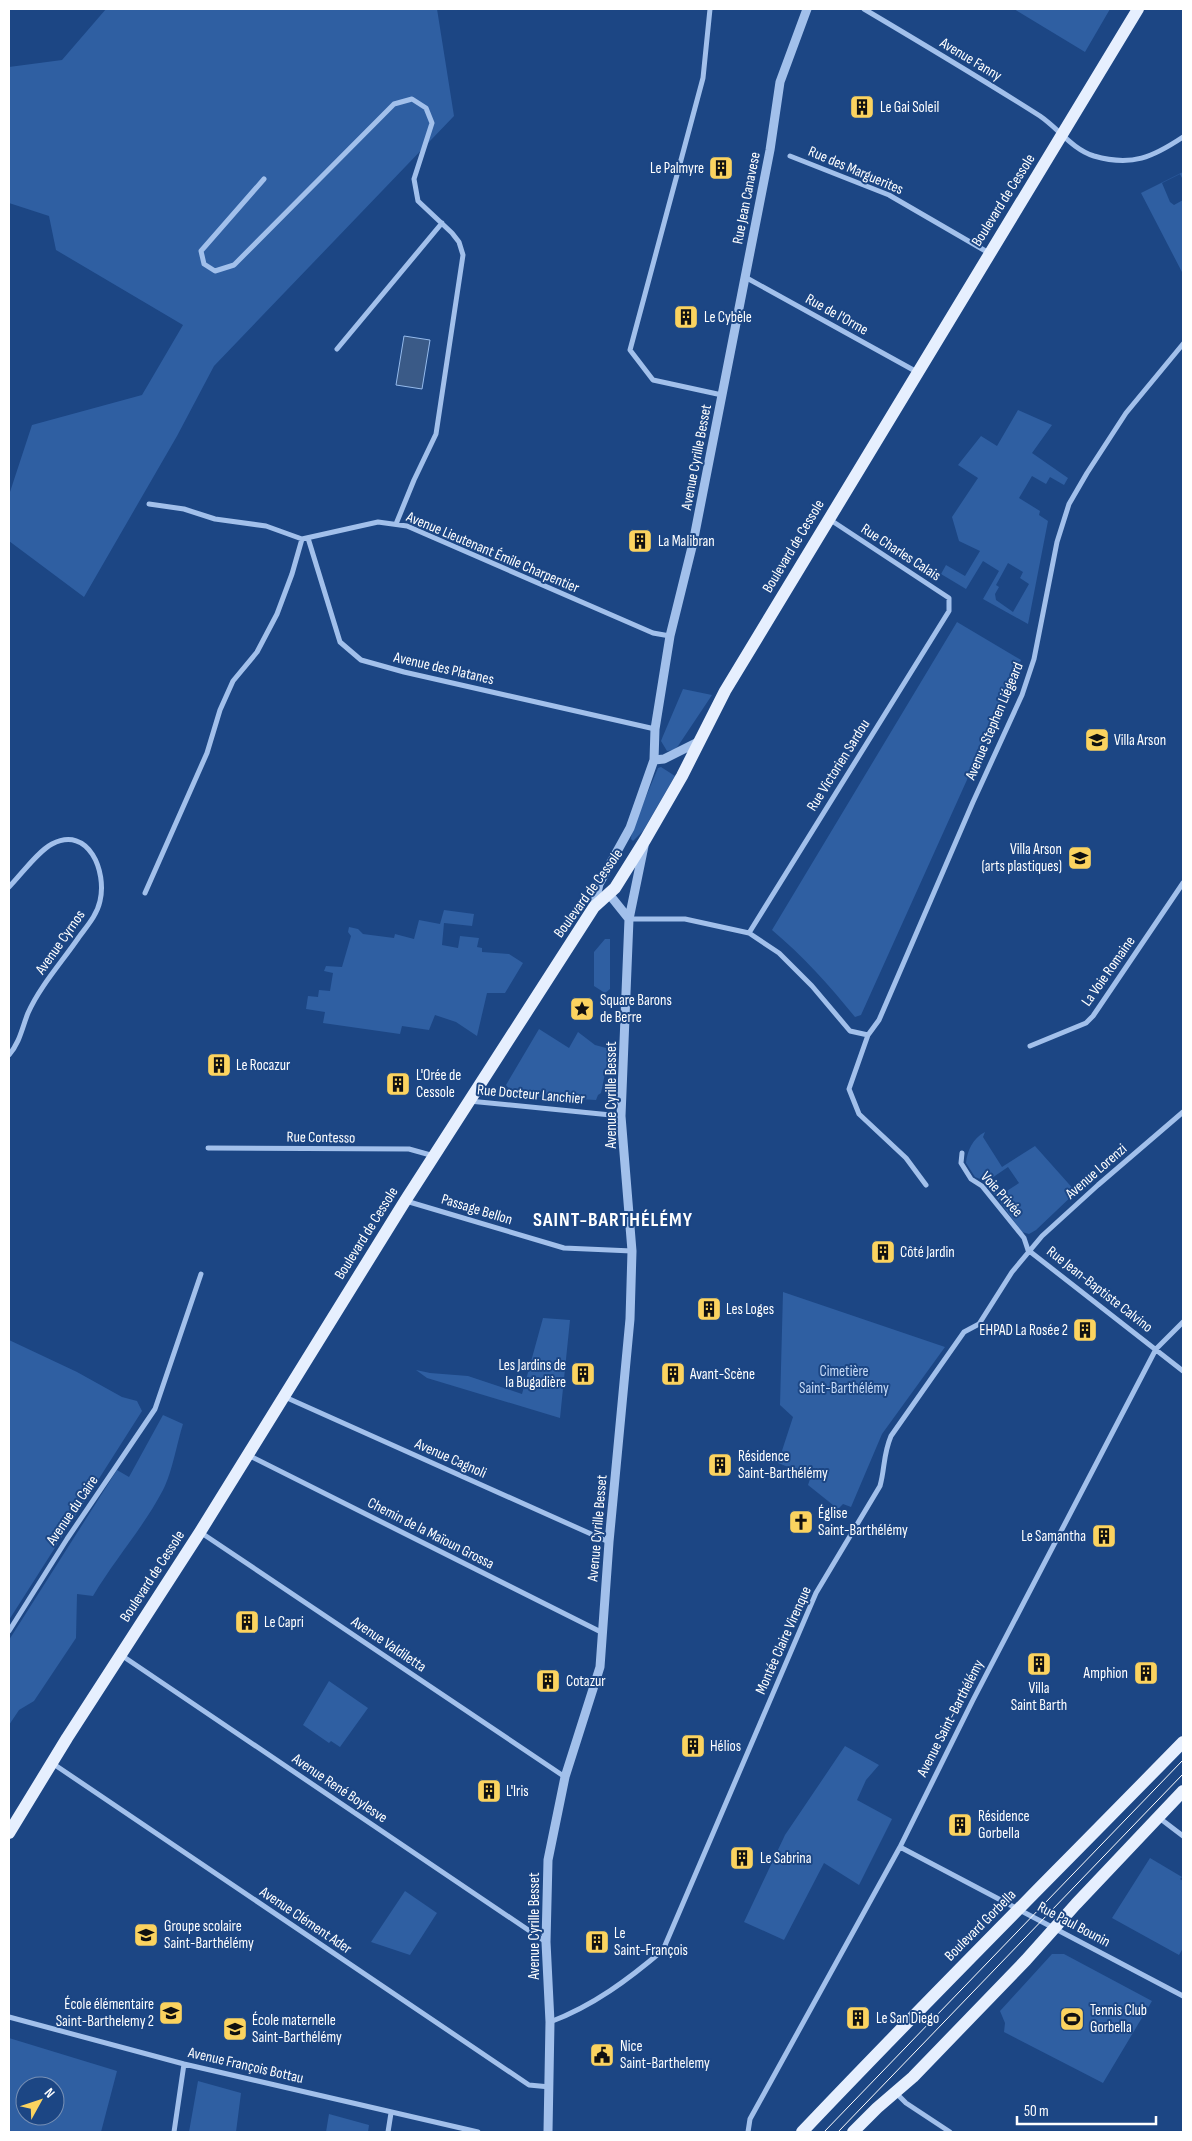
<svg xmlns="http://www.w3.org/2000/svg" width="1192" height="2141" font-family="'Sofia Sans Condensed',sans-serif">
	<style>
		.green { fill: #2f5fa2; fill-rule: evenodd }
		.water { fill: #3a5a87; stroke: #95bbed }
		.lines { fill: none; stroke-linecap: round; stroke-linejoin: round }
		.minor { stroke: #a2c0eb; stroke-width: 5 }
		.tertiary { stroke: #a2c0eb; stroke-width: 9 }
		.primary { stroke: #e6effe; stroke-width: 12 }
		.tram { stroke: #fff; stroke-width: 1 }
		.labels { text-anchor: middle; stroke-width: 4; stroke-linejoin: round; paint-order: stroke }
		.street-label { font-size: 15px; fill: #fff; stroke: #1c4684 }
		.poi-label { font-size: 15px; fill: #fff; stroke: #1c4684; text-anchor: start }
		.park-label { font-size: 15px; fill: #c7dbf8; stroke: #1c4684 }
		.district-label { font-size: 20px; font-weight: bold; letter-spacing: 1px; fill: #fff; stroke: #1c4684 }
	</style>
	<rect width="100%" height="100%" fill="#1c4684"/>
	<path class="green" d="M106,9H437L454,116L214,366L177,436L84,597L9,541V495L32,425L142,395L183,325L56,250L49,216L9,203V67L62,60Z
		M1014,9H1110L1085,52Z
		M1183,172V180L1180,174L1162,183L1170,202L1174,205L1183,200V274L1141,193Z
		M1018,410L1052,425L1032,453L1068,478L1064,485L1050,477L1046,484L1032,476L1019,498L1040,511L1039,515L1048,521L1028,624L983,599L999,571L983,561L966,589L941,574L946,565L965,576L980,551L959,541L952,517L978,478L958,465L981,436L997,446ZM1008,563L1023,572L1020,578L1029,584L1013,612L996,600L995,594L999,587L996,585Z
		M957,622L1021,660L861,1015L855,1017C829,985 803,956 772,930Z
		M683,689L712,695L678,746L674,750L667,751L661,741L663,736Z
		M661,767L675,776L643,831L633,841L631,839L632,830L658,768Z
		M444,910L474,914L472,926L444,923L442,945L458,948L460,936L479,938L477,947L482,948V952L509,954L523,963L505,993H487L477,1036L456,1022L435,1015L429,1030L402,1026L400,1034L323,1023L325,1012L306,1009L308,996L318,997L319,990L330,991L333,973L324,971L326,966L342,967L351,936L348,932L349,927L358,929L363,934L394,938L395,934L414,939L419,920L440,924Z
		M605,939H610V989L605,993L594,986V952Z
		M539,1029L569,1048L578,1032L595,1045L610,1049L601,1093L598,1095L596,1100L509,1095L510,1090L506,1085Z
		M985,1132L983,1137L1002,1167L1035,1146L1076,1192L1036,1230L1029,1234L1022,1232L985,1181L975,1177L966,1163C967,1151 973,1138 985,1132ZM1008,1167L1019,1183L999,1196L989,1180Z
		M783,1292L945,1347L882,1434L851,1507L843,1504L838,1509L808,1485L811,1476L778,1463L793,1417L780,1405Z
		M543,1318L570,1320L560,1418L427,1378L416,1370L430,1373L468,1376L522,1394Z
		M9,1340L77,1372L122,1397L137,1401L142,1411L9,1620Z
		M163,1415L183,1424C177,1443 172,1473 163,1490C143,1528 115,1559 93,1596L77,1594L76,1638L34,1701L19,1710L9,1725V1640L117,1470L129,1477Z
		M329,1681L368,1708L340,1747L331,1741L329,1743L303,1725Z
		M845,1746L879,1765L866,1780L857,1800L892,1819L859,1885L824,1863L784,1940L744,1922L785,1835Z
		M1150,1858L1182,1877L1180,1879L1183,1881V1948L1179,1955L1112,1918Z
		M405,1891L437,1913L410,1955L371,1942Z
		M1052,1954H1064L1152,2001L1103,2083L1004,2032L1005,2023L1000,2011Z
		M9,2038L117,2071L101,2132H15L9,2131ZM25,2086H55V2116H25Z
		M198,2081L241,2093L236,2132H189Z
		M329,2114L369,2125L368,2132H326Z"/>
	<path class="water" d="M404,336L430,340L422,389L396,385Z"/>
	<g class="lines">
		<path class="minor" d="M710,9L703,78L630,350L653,380L722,395
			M864,9C923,44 982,79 1040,116C1059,129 1072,149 1094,156C1132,167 1153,157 1183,137
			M790,156L889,195L989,253
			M264,179L201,251L204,264L215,271L234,265L394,104L412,99L426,108L432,123L414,179L418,201L452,233L459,242L463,255L436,434L414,480L396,524
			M745,277L917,372
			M337,349L442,223
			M149,504L184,509L215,519L266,526L302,539
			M308,538L340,642L361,660L404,672L655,729
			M302,539L378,522L407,526L653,633L670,636
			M9,887C21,875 37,852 52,844C89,825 107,872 100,901C97,915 87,926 79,937C62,962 40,986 28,1013C22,1028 20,1042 9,1055
			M145,893L207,753L220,710L233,681L257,652L277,614L292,574L302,539
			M629,919H685L749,933L779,953L812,986L850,1031L868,1035L879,1020L973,802L1022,695L1034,659L1057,542L1069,504L1087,473L1126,413L1183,344
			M749,933L949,611V598L829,519
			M868,1035L849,1089L859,1114L906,1158L926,1185
			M1030,1046L1086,1023L1093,1016L1183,883
			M469,1101L621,1116
			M208,1148L409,1149L434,1156
			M962,1153L961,1163L971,1179L982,1186L1024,1238L1028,1250
			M406,1201L564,1248L632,1251
			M1028,1250L1183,1371
			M285,1397L609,1542
			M248,1455L603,1633
			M200,1532L565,1777
			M9,1631L67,1539L155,1409L201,1274
			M121,1655L546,1942
			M52,1763L529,2085L550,2087
			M1158,1817L1183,1836
			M900,1847L1183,1996
			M9,2017L184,2064L478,2132
			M550,2022C593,2006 629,1979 663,1950L816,1593L880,1486C885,1468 883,1455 891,1436L964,1332L979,1324L1012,1272L1042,1236L1098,1185L1183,1112
			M896,2093L906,2103L950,2132
			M174,2132L184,2064
			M388,2132L391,2113
			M748,2132L750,2119L900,1847L973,1700L1156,1349L1183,1322"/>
		<path class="tertiary" d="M654,760L664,759L700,741
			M609,894L629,919
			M594,906L599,884L630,828L654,760L655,729L670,636L693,543L722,395L770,150L780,82L807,9
			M548,2132L550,2022L546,1942L548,1860L565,1777L600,1667L609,1542L630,1319L632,1251L621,1116L629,919L644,846"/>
		<path class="primary" d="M9,1833L67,1738L200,1532L405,1201L594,907L615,888L645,840L682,776L725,691L1138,9
			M802,2132C927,2000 1056,1872 1183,1742
			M853,2132L877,2108L913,2077L1026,1960L1076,1904L1183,1791"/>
		<path class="tram" d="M824,2132L1183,1760
			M838,2132L1183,1774"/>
	</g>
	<defs>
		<symbol id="building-square" viewBox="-11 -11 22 22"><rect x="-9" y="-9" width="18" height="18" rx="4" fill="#fbd35f" stroke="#1c4684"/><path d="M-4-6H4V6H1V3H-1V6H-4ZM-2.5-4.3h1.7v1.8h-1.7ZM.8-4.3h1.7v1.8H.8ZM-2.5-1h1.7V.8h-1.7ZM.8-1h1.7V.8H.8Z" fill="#111"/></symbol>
		<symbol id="university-square" viewBox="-11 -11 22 22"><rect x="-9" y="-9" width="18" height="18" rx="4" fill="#fbd35f" stroke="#1c4684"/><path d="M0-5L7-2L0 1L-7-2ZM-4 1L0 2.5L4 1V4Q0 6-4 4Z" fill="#111"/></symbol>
		<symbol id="sight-square" viewBox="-11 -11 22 22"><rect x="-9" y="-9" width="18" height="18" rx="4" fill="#fbd35f" stroke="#1c4684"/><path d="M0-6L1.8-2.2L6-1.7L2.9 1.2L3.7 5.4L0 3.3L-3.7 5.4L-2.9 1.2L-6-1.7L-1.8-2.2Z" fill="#111"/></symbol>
		<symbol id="church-square" viewBox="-11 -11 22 22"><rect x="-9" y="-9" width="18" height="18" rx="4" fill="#fbd35f" stroke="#1c4684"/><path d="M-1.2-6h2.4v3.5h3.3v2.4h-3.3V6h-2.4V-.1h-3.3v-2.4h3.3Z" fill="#111"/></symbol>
		<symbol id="school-square" viewBox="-11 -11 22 22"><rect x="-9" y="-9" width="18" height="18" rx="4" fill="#fbd35f" stroke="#1c4684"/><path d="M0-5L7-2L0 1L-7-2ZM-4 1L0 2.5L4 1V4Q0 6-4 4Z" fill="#111"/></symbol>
		<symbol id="stadium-square" viewBox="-11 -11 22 22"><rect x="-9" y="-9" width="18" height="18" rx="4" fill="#fbd35f" stroke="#1c4684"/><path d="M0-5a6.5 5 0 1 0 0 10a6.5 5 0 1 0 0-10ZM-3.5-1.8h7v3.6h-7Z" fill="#111"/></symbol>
		<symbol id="civic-square" viewBox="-11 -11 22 22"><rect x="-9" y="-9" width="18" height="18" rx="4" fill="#fbd35f" stroke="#1c4684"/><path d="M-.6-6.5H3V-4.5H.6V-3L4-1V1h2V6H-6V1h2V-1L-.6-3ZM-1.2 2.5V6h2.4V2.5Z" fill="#111"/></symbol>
	</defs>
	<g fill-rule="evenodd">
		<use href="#building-square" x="848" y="93" width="28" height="28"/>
		<use href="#building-square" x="707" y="154" width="28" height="28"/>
		<use href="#building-square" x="672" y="303" width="28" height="28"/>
		<use href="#building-square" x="626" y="527" width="28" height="28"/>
		<use href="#university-square" x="1083" y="726" width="28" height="28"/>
		<use href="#university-square" x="1066" y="844" width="28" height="28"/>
		<use href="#sight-square" x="568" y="995" width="28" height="28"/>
		<use href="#building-square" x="205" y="1051" width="28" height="28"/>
		<use href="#building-square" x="384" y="1070" width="28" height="28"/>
		<use href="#building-square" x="869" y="1238" width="28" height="28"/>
		<use href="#building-square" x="695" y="1295" width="28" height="28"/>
		<use href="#building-square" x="1071" y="1316" width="28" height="28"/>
		<use href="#building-square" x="569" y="1360" width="28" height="28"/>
		<use href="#building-square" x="659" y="1360" width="28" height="28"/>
		<use href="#building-square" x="706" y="1451" width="28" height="28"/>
		<use href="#church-square" x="787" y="1508" width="28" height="28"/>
		<use href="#building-square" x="1090" y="1522" width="28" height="28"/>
		<use href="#building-square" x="233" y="1608" width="28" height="28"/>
		<use href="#building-square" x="1025" y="1650" width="28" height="28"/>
		<use href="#building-square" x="1132" y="1659" width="28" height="28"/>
		<use href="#building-square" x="534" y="1667" width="28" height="28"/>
		<use href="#building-square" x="679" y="1732" width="28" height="28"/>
		<use href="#building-square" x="475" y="1777" width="28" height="28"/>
		<use href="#building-square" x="946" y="1811" width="28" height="28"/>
		<use href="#building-square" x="728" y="1844" width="28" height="28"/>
		<use href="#school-square" x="132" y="1921" width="28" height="28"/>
		<use href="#building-square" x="583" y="1928" width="28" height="28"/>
		<use href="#school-square" x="157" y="1999" width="28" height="28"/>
		<use href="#building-square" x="844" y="2004" width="28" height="28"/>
		<use href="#stadium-square" x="1058" y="2005" width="28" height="28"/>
		<use href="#school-square" x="221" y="2015" width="28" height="28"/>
		<use href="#civic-square" x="588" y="2041" width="28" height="28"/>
	</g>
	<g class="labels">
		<g class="street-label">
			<text transform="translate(971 59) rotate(31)" y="5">Avenue Fanny</text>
			<text transform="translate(856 170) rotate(23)" y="5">Rue des Marguerites</text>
			<text transform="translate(746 198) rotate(-79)" y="5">Rue Jean Canavese</text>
			<text transform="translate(1003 200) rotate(-58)" y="5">Boulevard de Cessole</text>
			<text transform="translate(837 314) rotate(29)" y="5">Rue de l'Orme</text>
			<text transform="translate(696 457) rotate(-79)" y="5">Avenue Cyrille Besset</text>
			<text transform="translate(793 546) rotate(-59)" y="5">Boulevard de Cessole</text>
			<text transform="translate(493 552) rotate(23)" y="5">Avenue Lieutenant Émile Charpentier</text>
			<text transform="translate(901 552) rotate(33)" y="5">Rue Charles Calais</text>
			<text transform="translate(444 668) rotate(13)" y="5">Avenue des Platanes</text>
			<text transform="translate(994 721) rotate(-67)" y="5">Avenue Stephen Liégeard</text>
			<text transform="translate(838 765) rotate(-58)" y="5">Rue Victorien Sardou</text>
			<text transform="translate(588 893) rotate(-54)" y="5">Boulevard de Cessole</text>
			<text transform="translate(60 942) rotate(-55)" y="5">Avenue Cyrnos</text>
			<text transform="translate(1108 971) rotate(-55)" y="5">La Voie Romaine</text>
			<text transform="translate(531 1094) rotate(5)" y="5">Rue Docteur Lanchier</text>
			<text transform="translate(611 1095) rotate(-90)" y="5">Avenue Cyrille Besset</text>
			<text transform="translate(321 1137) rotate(1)" y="5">Rue Contesso</text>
			<text transform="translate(1096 1171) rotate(-41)" y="5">Avenue Lorenzi</text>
			<text transform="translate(1002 1194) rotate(48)" y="5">Voie Privée</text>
			<text transform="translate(477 1209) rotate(17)" y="5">Passage Bellon</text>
			<text transform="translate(366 1233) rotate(-58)" y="5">Boulevard de Cessole</text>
			<text transform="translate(1100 1289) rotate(38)" y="5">Rue Jean-Baptiste Calvino</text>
			<text transform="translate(451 1458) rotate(24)" y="5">Avenue Cagnoli</text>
			<text transform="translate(72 1510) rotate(-56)" y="5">Avenue du Caire</text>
			<text transform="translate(597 1528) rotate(-85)" y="5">Avenue Cyrille Besset</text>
			<text transform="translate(431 1533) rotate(27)" y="5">Chemin de la Maïoun Grossa</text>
			<text transform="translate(152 1576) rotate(-57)" y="5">Boulevard de Cessole</text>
			<text transform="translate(783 1640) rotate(-66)" y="5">Montée Claire Virenque</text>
			<text transform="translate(389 1644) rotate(34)" y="5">Avenue Valdiletta</text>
			<text transform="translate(950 1718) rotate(-63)" y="5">Avenue Saint-Barthélémy</text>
			<text transform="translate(340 1788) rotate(34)" y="5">Avenue René Boylesve</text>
			<text transform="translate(306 1920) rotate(34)" y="5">Avenue Clément Ader</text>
			<text transform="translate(1074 1924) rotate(28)" y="5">Rue Paul Bounin</text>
			<text transform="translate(980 1925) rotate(-45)" y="5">Boulevard Gorbella</text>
			<text transform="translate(534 1926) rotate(-90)" y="5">Avenue Cyrille Besset</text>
			<text transform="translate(246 2065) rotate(13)" y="5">Avenue François Bottau</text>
		</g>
		<g class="poi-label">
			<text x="880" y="112">Le Gai Soleil</text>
			<text x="704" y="173" text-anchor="end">Le Palmyre</text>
			<text x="704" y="322">Le Cybèle</text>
			<text x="658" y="546">La Malibran</text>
			<text x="1114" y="745">Villa Arson</text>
			<text x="1062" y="854" text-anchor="end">Villa Arson<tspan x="1062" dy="17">(arts plastiques)</tspan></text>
			<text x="600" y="1005">Square Barons<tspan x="600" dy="17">de Berre</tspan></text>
			<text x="236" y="1070">Le Rocazur</text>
			<text x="416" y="1080">L'Orée de<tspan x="416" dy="17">Cessole</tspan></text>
			<text x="900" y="1257">Côté Jardin</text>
			<text x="726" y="1314">Les Loges</text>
			<text x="1068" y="1335" text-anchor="end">EHPAD La Rosée 2</text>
			<text x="566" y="1370" text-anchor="end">Les Jardins de<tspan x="566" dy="17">la Bugadière</tspan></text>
			<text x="690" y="1379">Avant-Scène</text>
			<text x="738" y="1461">Résidence<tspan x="738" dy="17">Saint-Barthélémy</tspan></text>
			<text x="818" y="1518">Église<tspan x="818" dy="17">Saint-Barthélémy</tspan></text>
			<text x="1086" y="1541" text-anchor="end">Le Samantha</text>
			<text x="264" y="1627">Le Capri</text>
			<text x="1128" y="1678" text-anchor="end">Amphion</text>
			<text x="566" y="1686">Cotazur</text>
			<text x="1039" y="1693" text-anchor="middle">Villa<tspan x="1039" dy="17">Saint Barth</tspan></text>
			<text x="710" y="1751">Hélios</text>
			<text x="506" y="1796">L'Iris</text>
			<text x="978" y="1821">Résidence<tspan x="978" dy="17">Gorbella</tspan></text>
			<text x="760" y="1863">Le Sabrina</text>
			<text x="164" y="1931">Groupe scolaire<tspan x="164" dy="17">Saint-Barthélémy</tspan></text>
			<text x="614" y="1938">Le<tspan x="614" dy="17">Saint-François</tspan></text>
			<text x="154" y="2009" text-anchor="end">École élémentaire<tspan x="154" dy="17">Saint-Barthelemy 2</tspan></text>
			<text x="1090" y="2015">Tennis Club<tspan x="1090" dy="17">Gorbella</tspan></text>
			<text x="876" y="2023">Le San Diego</text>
			<text x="252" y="2025">École maternelle<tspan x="252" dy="17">Saint-Barthélémy</tspan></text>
			<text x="620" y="2051">Nice<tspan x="620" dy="17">Saint-Barthelemy</tspan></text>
		</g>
		<g class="park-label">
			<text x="844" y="1376">Cimetière<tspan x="844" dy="17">Saint-Barthélémy</tspan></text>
		</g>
		<g class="district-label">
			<text x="613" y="1226">SAINT-BARTHÉLÉMY</text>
		</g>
	</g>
	<rect width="1192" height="2141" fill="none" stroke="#ffffff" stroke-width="20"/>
	<g transform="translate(40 2101) rotate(50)"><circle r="24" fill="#1c4684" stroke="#7790b5"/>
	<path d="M0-4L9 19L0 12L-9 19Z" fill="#fbd35f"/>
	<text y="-8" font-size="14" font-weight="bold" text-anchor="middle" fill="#ffffff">N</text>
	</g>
	<path d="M1017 2116v8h139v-8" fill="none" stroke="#ffffff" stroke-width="2.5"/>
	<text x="1024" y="2116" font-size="15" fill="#ffffff" stroke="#1c4684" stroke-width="4" paint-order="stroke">50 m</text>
</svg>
